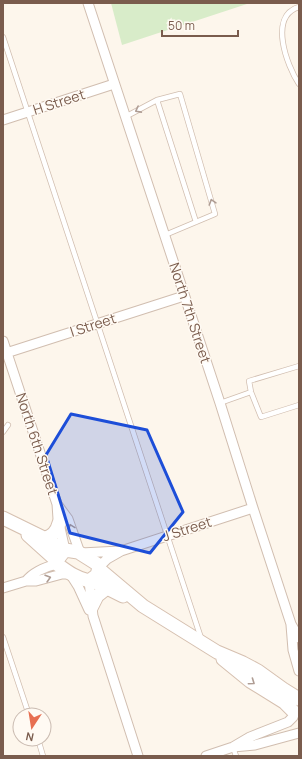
<svg xmlns="http://www.w3.org/2000/svg" width="302" height="759" font-family="Manrope,sans-serif">
	<style>
		.green { fill: #d8ecc9 }
		.lines { fill: none; stroke-linecap: round; stroke-linejoin: round }
		.lane-casing { stroke: #d1beb0; stroke-width: 6 }
		.street-casing { stroke: #d1beb0; stroke-width: 11 }
		.secondary-casing { stroke: #d6c0b0; stroke-width: 15 }
		.lane { stroke: #fff; stroke-width: 4.5 }
		.street { stroke: #fff; stroke-width: 9 }
		.secondary { stroke: #fff; stroke-width: 13 }
		.oneway { stroke: #af9d94 }
		.marked { fill: #1d4ed8; fill-opacity: 0.2; stroke: #1d4ed8; stroke-width: 3; stroke-linejoin: round }
		.labels { text-anchor: middle; stroke-width: 3; stroke-linejoin: round; paint-order: stroke }
		.street-label { font-size: 14px; fill: #7a5c4d; stroke: #fffaf3 }
	</style>
	<rect width="100%" height="100%" fill="#fdf6ec"/>
	<path class="green" d="M111,3H250L122,45Z"/>
	<g class="lines">
		<defs>
			<path id="lane" d="M299,7C268,16 287,66 299,84
				M3,37L201,638
				M157,100L196,222
				M125,117L157,100L180,94L215,214L165,235
				M299,366L249,381L251,392L261,417L299,405
				M220,403L251,392
				M3,432L8,425
				M3,637L29,715
				M38,739L43,756
				M233,747L236,756"/>
			<path id="street" d="M88,3L220,403L253,508L291,624L299,638
				M3,120L114,84
				M3,341L57,504L58,519L65,550
				M3,354L184,296
				M57,504L68,519L80,553
				M81,553L120,551
				M99,567L107,559L121,551L253,508
				M71,575L78,586L89,610
				M26,581C34,571 45,567 57,564
				M89,581L93,616L138,756
				M3,588L26,581H36L62,574H70
				M291,625L293,650L299,671
				M233,747L255,745L299,733
				M206,756L233,747L250,737L288,722L293,717L294,714"/>
			<path id="secondary" d="M3,518L50,541L64,551
				M28,535L58,562
				M44,538C52,537 57,531 59,523
				M65,550L78,552L97,564L99,567L97,575L89,581C76,578 68,572 57,564L58,559Z
				M99,569L143,606L217,652L243,663L258,671L283,689L299,699
				M91,580L123,596
				M91,608L97,596L107,588
				M223,659L250,681L284,702L294,712"/>
		</defs>
		<use href="#lane" class="lane-casing"/>
		<use href="#street" class="street-casing"/>
		<use href="#secondary" class="secondary-casing"/>
		<use href="#lane" class="lane"/>
		<use href="#street" class="street"/>
		<use href="#secondary" class="secondary"/>
	</g>
	<defs><path id="oneway-chevron" d="M-2-3.5L2.5 0L-2 3.5" fill="none" stroke-width="1.6" stroke-linecap="round" stroke-linejoin="round"/></defs>
	<g class="oneway">
		<use href="#oneway-chevron" transform="translate(138 110) rotate(152)"/>
		<use href="#oneway-chevron" transform="translate(212 202) rotate(-107)"/>
		<use href="#oneway-chevron" transform="translate(71 527) rotate(-110)"/>
		<use href="#oneway-chevron" transform="translate(48 578) rotate(-16)"/>
		<use href="#oneway-chevron" transform="translate(252 682) rotate(35)"/>
	</g>
	<path class="marked" d="M71,414L147,430L183,512L150,553L70,533L46,455Z"/>
	<g class="labels">
		<g class="street-label">
			<text transform="translate(59 102) rotate(-18)" y="5">H Street</text>
			<text transform="translate(190 313) rotate(72)" y="5">North 7th Street</text>
			<text transform="translate(93 325) rotate(-18)" y="5">I Street</text>
			<text transform="translate(37 444) rotate(72)" y="5">North 6th Street</text>
			<text transform="translate(187 529) rotate(-18)" y="5">J Street</text>
		</g>
	</g>
	<rect width="302" height="759" fill="none" stroke="#7a5c4d" stroke-width="8"/>
	<g transform="translate(32 727) rotate(192)"><circle r="19" fill="#fffaf3" stroke="#cabbb1"/>
	<path d="M0-3L7 15L0 10L-7 15Z" fill="#e76f51"/>
	<text y="-6" font-size="11" font-weight="bold" text-anchor="middle" fill="#7a5c4d">N</text>
	</g>
	<path d="M162 30v6h76v-6" fill="none" stroke="#7a5c4d" stroke-width="2"/>
	<text x="168" y="30" font-size="12" fill="#7a5c4d" stroke="#fffaf3" stroke-width="3" paint-order="stroke">50 m</text>
</svg>
